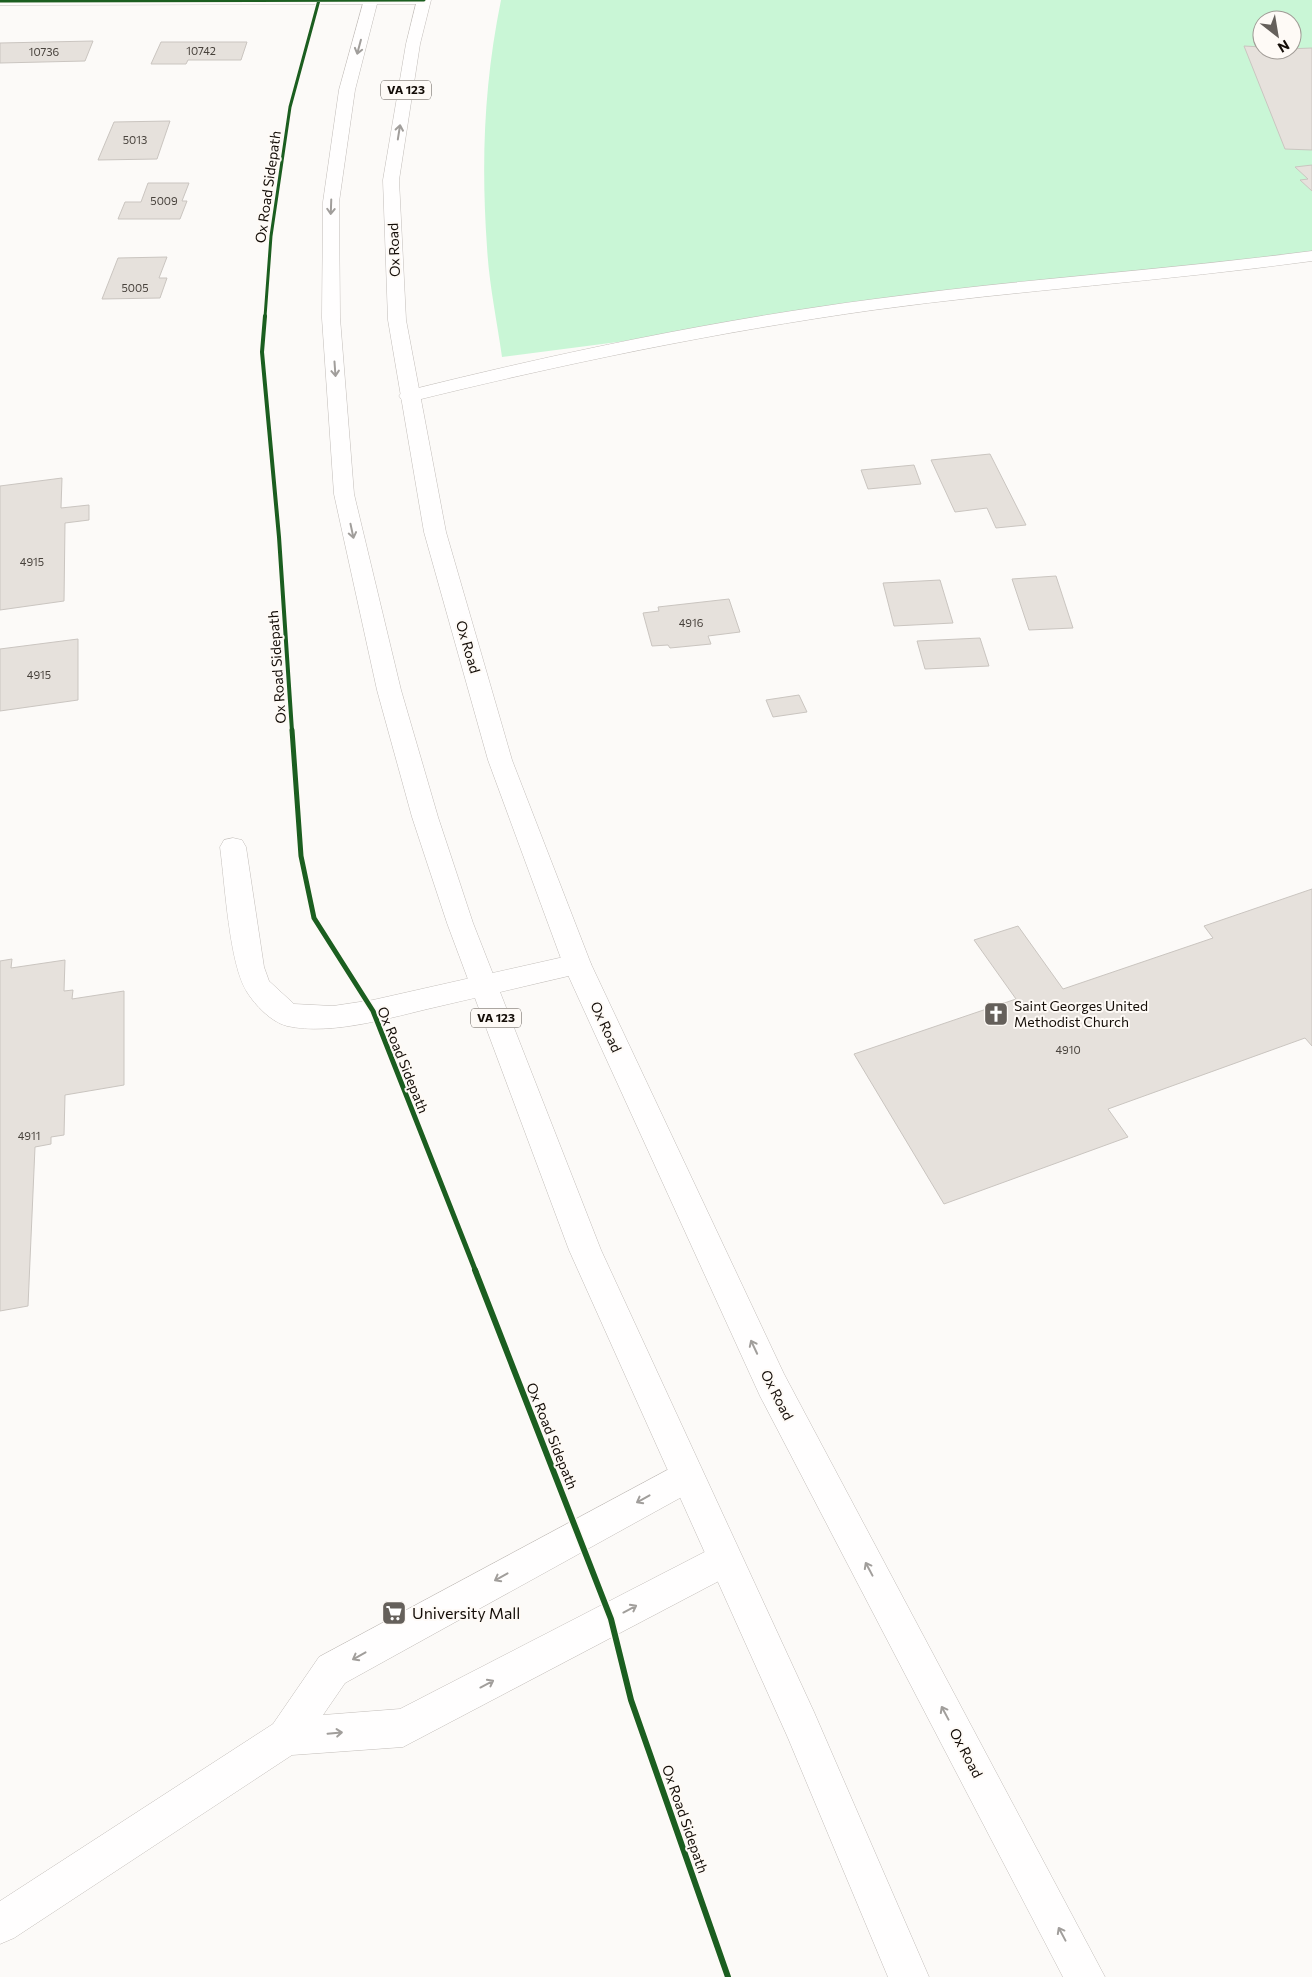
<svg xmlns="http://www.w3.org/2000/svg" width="1312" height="1977" font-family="Commissioner,sans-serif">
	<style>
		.green { fill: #c9f6d6; fill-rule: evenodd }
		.building { fill: #e6e1dc; stroke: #cac5c0 }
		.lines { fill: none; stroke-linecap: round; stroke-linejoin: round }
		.lane-casing { stroke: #c2bdb9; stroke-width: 1 }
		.street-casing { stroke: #c2bdb9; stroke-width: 1 }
		.primary-casing { stroke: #c2bdb9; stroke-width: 1 }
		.lane { fill: #fffefe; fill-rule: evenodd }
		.street { fill: #fffefe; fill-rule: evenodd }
		.primary { fill: #fffefe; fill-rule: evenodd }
		.cycleway-far3-casing { stroke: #fefaf6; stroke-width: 5 }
		.cycleway-far2-casing { stroke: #fefaf6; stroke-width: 6 }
		.cycleway-far1-casing { stroke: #fefaf6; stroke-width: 8 }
		.cycleway-casing { stroke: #fefaf6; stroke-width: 9 }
		.cycleway-far3 { stroke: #1b5e20; stroke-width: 3 }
		.cycleway-far2 { stroke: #1b5e20; stroke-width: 4 }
		.cycleway-far1 { stroke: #1b5e20; stroke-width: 5 }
		.cycleway { stroke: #1b5e20; stroke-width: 6 }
		.oneway { stroke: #a19e9b }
		.labels { text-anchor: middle; stroke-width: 4; stroke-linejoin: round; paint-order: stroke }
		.number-label { font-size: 11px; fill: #48423c }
		.shield { fill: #fefaf6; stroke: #5a544f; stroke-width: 1 }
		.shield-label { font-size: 12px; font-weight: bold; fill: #140d07 }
		.street-label { font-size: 14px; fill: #140d07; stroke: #fefaf6 }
		.poi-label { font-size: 14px; fill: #140d07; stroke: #fefaf6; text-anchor: start }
		.near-poi-label { font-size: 16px; fill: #140d07; stroke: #fefaf6; text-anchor: start }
	</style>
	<rect width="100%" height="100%" fill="#fcfaf8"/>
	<path class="green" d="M501,0H1312V252L502,357C497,321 489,284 487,247C481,161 484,84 501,0ZM1262,20H1292V50H1262Z"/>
	<path class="building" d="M93,41L85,61L0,63V43Z
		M161,42H247L241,60H188L186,64H151Z
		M1244,46L1262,47V50L1312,48V150L1285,149Z
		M170,121L157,159L98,160L114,122Z
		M1312,165V191L1300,180L1308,179L1295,167Z
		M148,183H189L182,201H187L180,219H118L125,202H141Z
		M167,257L159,278H167L160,298L102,299L118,258Z
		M990,454L1026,525L996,528L987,508L955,512L931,460Z
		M914,465L921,484L868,489L861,470Z
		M62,478L61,508L89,505V520L65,523L64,601L0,610V486Z
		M1056,576L1073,628L1029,630L1012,579Z
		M940,580L953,623L894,626L883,583Z
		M729,599L740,632L708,636L711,644L670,648L668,645L652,646L643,613L659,611L658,607Z
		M980,638L989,666L925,669L917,641Z
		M78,639V700L0,711V649Z
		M799,695L807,712L773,717L766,700Z
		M1312,889V1046L1305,1038L1108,1109L1128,1137L944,1204L854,1054L1016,999L974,940L1018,926L1063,989L1213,938L1204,926Z
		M12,959L11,968L65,960L64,991L73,990L72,999L124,991V1085L65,1095L64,1135L51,1137V1144L35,1147L28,1306L0,1311V961Z"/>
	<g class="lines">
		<defs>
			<path id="lane" d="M1312,251V261C1166,281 1019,290 873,310C717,332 562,364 409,402L402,400L399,396L402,392C558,353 715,320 875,299C1020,279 1167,270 1312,251Z
				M233,838L242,840L246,847L264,967L269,981L294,1004L333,1006L373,1000L577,954L587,957L591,964L587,971L577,974C530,985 483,996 436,1007C392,1017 332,1036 287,1026C271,1022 255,1005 247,992C229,964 225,883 220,847L224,840Z
				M686,1460L698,1464L703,1476L698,1488L345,1683L323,1715L400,1709L724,1542L736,1548L742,1560L736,1572L403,1747L292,1755L14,1938L0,1944V1901L273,1724L319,1657Z"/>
			<path id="street" d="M0,0H431L424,4L0,5Z"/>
			<path id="primary" d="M364,0H378L355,90L339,202L340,318L354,494L401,690L438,817L473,923L601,1250L814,1712L929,1977H888L788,1738L569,1250L447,923L412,817L377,690L334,494L322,318L323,202L339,90Z
				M417,0H431L420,44L399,180L406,320L446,532L512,760L591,964L784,1374L1105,1977H1063L760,1396L563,964L488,760L424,532L388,320L383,180L406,44Z"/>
		</defs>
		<use href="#lane" class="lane-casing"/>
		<use href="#street" class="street-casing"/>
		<use href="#primary" class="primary-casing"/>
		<use href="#lane" class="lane"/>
		<use href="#street" class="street"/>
		<use href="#primary" class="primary"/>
		<defs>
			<path id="cycleway-far3" d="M0,1L424,0
				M265,317L271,236L290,107L319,0"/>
			<path id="cycleway-far2" d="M265,316L262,352L279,537L292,731"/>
			<path id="cycleway-far1" d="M292,730L301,856L314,918L373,1011L476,1272"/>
			<path id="cycleway" d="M475,1270L611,1619L631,1700L728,1977"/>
		</defs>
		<use href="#cycleway-far3" class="cycleway-far3-casing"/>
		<use href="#cycleway-far2" class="cycleway-far2-casing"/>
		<use href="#cycleway-far1" class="cycleway-far1-casing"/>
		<use href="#cycleway" class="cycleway-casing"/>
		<use href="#cycleway-far3" class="cycleway-far3"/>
		<use href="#cycleway-far2" class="cycleway-far2"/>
		<use href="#cycleway-far1" class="cycleway-far1"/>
		<use href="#cycleway" class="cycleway"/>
	</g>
	<defs><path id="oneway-shaft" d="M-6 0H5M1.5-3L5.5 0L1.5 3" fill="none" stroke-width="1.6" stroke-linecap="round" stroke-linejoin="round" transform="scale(1.25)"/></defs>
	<g class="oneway">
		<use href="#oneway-shaft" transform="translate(359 47) rotate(105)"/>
		<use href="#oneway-shaft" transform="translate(399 132) rotate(-81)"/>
		<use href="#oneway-shaft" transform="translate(331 207) rotate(92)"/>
		<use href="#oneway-shaft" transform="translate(335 369) rotate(86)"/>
		<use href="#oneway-shaft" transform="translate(352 531) rotate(78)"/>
		<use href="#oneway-shaft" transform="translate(754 1347) rotate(-115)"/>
		<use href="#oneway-shaft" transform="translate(643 1499) rotate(151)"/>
		<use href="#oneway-shaft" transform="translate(869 1569) rotate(-118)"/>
		<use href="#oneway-shaft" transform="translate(501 1577) rotate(151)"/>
		<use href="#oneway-shaft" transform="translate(630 1609) rotate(-28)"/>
		<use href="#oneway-shaft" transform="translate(359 1656) rotate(151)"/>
		<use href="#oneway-shaft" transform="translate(487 1684) rotate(-28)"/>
		<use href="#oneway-shaft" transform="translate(945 1713) rotate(-118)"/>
		<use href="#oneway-shaft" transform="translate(335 1733) rotate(-5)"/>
		<use href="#oneway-shaft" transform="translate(1062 1934) rotate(-118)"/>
	</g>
	<defs>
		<symbol id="church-square" viewBox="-11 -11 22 22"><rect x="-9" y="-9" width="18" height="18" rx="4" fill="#65605b" stroke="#fefaf6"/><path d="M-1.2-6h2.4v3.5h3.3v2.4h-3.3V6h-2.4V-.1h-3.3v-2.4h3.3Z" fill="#fff"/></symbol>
		<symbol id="supermarket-square" viewBox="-11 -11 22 22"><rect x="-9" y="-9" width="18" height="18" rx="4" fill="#65605b" stroke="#fefaf6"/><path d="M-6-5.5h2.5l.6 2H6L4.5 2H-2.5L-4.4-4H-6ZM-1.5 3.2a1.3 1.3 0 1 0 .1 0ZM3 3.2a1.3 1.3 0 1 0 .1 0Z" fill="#fff"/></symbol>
	</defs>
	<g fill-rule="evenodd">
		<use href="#church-square" x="982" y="1000" width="28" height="28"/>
		<use href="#supermarket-square" x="380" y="1599" width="28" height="28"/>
	</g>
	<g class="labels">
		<g class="number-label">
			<text x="201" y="55">10742</text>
			<text x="44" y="56">10736</text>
			<text x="135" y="144">5013</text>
			<text x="164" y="205">5009</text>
			<text x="135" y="292">5005</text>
			<text x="32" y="566">4915</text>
			<text x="691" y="627">4916</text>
			<text x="39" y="679">4915</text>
			<text x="1068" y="1054">4910</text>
			<text x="29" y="1140">4911</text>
		</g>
		<g class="shield">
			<rect x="381" y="80.5" width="50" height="19" rx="4"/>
			<rect x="471" y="1008.5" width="50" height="19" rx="4"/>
		</g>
		<g class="shield-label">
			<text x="406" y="94">VA 123</text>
			<text x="496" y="1022">VA 123</text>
		</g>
		<g class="street-label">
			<text transform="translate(268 187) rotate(-82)" y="5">Ox Road Sidepath</text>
			<text transform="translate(394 250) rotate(-92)" y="5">Ox Road</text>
			<text transform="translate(468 647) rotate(74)" y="5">Ox Road</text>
			<text transform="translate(277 667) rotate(-94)" y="5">Ox Road Sidepath</text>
			<text transform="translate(606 1027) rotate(65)" y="5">Ox Road</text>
			<text transform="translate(403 1060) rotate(68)" y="5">Ox Road Sidepath</text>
			<text transform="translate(777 1395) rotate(63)" y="5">Ox Road</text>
			<text transform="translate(552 1436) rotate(68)" y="5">Ox Road Sidepath</text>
			<text transform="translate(966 1753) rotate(62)" y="5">Ox Road</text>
			<text transform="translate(685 1819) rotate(71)" y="5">Ox Road Sidepath</text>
		</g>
		<g class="poi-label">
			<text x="1014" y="1011">Saint Georges United<tspan x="1014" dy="16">Methodist Church</tspan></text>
		</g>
		<g class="near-poi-label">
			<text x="412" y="1619">University Mall</text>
		</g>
	</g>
	<g transform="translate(1277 35) rotate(149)"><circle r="24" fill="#fefaf6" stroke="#a09b96"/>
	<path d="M0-4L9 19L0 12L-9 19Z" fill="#65605b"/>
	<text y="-8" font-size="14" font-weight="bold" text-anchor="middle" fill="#140d07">N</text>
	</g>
</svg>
